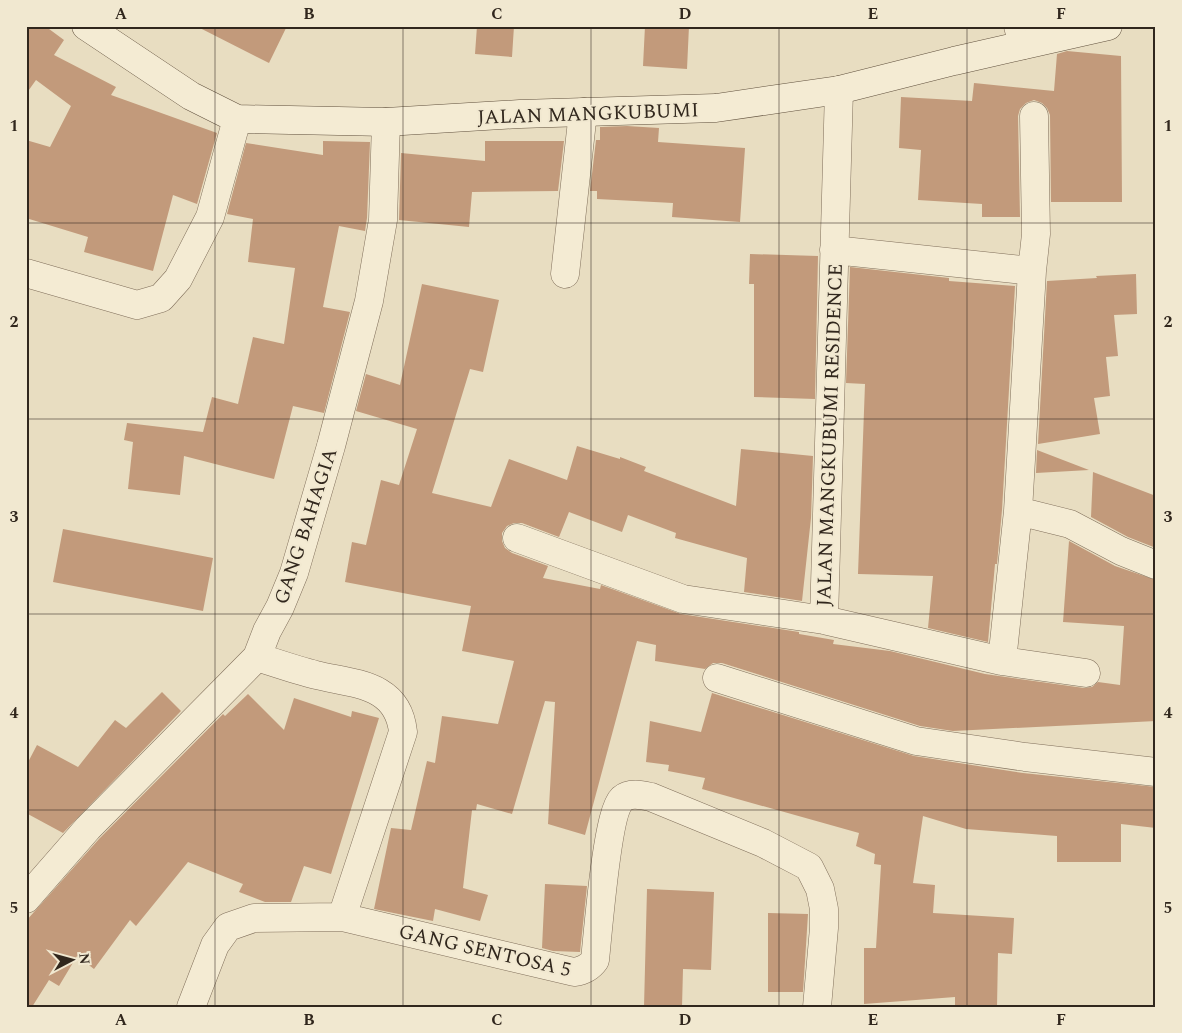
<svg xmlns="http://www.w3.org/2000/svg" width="1182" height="1033" font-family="Spectral,serif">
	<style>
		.building { fill: #c29a7b }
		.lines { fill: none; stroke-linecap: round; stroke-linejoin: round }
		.street-casing { stroke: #806f5b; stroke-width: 29 }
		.secondary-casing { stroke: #61513e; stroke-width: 29 }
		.street { stroke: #f4ebd3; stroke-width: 28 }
		.secondary { stroke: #f4ebd3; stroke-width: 28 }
		.grid { fill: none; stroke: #31271d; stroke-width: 1; stroke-opacity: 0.55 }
		.labels { text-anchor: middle; stroke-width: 4; stroke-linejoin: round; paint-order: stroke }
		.street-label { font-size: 20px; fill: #31271d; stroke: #f1e8d0 }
		.neatline { fill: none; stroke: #31271d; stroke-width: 2 }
		.grid-label { font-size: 16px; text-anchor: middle; font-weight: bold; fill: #31271d }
	</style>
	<rect width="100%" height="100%" fill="#e8ddc1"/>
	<path class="building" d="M26,26H45L64,40L54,55L116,87L111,95L217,133L197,204L173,195L153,271L84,252L88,237L26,218V140L50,147L71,106L36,80L26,94Z
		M196,26H287L269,63Z
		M477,26H514L512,57L475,54Z
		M645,26H689L687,69L643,66Z
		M1067,51L1121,56L1122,202H1051L1050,115L1047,108L1042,103L1034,100L1026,103L1020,109L1018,116L1020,217H982V204L918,200L921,150L899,148L901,97L972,101L974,83L1054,91L1057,54Z
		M627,126L659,128L658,142L745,148L740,222L672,217L673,203L597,199V191H590L596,140H600V127Z
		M323,141L370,142L367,218L365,231L339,226L323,307L350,312L324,413L293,406L274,479L184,456L180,495L128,489L133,442L124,440L127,423L203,432L212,397L238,404L253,337L284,344L295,268L248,262L253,219L227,214L246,143L323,155Z
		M485,141H564L558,191L472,192L469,227L399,220L401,153L485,161Z
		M750,254L818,256L815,399L754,397V284H749Z
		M850,267L949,278V281L1015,286L1002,510L997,564H995L988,642L928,628L933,576L858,574L865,384L846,383Z
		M1136,274L1137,314L1114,315L1118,356L1106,357L1110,396L1094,398L1100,434L1038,444L1047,281L1097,278L1096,276Z
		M422,284L499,300L483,372L470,369L432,493L491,507L509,459L567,480L577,446L620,459V457L646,467L644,471L736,506L741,449L813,456L811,518L802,601L744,592L747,558L675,538L676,533L628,515L622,532L569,512L559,537L522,523H514L507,526L502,533V541L505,548L512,553L548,566L543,578L600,589L601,585L681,614L799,632V634L834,640L833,644L890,651L985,674L1084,688L1092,687L1098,682L1120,685L1124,626L1063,622L1069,541L1115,566L1156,580V721L953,731L920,726L722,663H713L705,669L655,661L656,645L637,641L585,835L548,824L555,702L545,701L512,814L477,804L476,810H472L463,888L488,895L480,921L435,909L433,921L374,909L391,828L411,830L427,761L435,763L442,716L498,724L514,661L462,651L471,606L345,582L352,542L366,545L381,480L399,485L417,429L356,411L366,374L400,385Z
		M1037,450L1089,470L1036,473Z
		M1093,472L1156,496V548L1128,537L1091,517Z
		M63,529L213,558L203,611L53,582Z
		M162,692L181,711L63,833L26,813V766L37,745L78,767L115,720L126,728Z
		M712,693L914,756L1023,773L1156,787V828L1121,824V862H1057V836L966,829L923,816L913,883L935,885L933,913L1014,918L1012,954L998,953L997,1007H955V997L864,1004V948H876L881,865L874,864L875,854L856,846L859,833L702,789L705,778L668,771L669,765L646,762L650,721L701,732Z
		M248,694L284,730L294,698L351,717L352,711L379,718L331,874L304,866L291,902H265L239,892L243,884L188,862L136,926L130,920L94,969L77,956L59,986L49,980L32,1007H26V921L99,839L223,714L225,716Z
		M545,884L587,886L580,952L553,951L542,948Z
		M647,889L714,892L711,970L683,969L682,1007H644Z
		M768,913L808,914L803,992H768Z"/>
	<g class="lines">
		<defs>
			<path id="street" d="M1018,26L1023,45
				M834,250L1032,271
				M26,273L137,305L161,298L178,279L210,217L237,119
				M565,274L583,112
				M1018,511L1070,524L1121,551L1156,565
				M517,538L683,599L824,620L1002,661L1086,673
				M824,620L839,90
				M257,657C276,663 296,670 316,675C353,684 398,683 403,732L342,917
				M1002,661L1018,511L1032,271L1036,234L1034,116
				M717,678L916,741L1025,757L1156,772
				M26,899L88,828L257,657L267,631L280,607L294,573L331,446L369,301L383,220L386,122
				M191,1007L215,945L228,927L254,918L342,917L574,972C582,971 590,967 595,960C598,933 607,813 622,799C630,792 642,795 651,797L763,843L809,867L820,889L824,909V928L817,1007"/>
			<path id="secondary" d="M86,26L191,96L237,119L386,122L520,114L716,108L839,90L954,61L1108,26"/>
		</defs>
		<use href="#street" class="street-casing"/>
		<use href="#secondary" class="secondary-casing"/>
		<use href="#street" class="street"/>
		<use href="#secondary" class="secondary"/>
	</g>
	<path class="grid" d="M215,26V1007M403,26V1007M591,26V1007M779,26V1007M967,26V1007M26,223H1156M26,419H1156M26,614H1156M26,810H1156"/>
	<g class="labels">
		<g class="street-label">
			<text transform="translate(588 113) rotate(-2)" y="7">JALAN MANGKUBUMI</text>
			<text transform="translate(829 435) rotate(-88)" y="7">JALAN MANGKUBUMI RESIDENCE</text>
			<text transform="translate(305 526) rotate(-72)" y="7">GANG BAHAGIA</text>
			<text transform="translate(485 950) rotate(13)" y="7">GANG SENTOSA 5</text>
		</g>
	</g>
	<rect width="1182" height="1033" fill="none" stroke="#f1e8d0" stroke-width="55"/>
	<g transform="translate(72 960) rotate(84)" stroke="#f1e8d0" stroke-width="4" paint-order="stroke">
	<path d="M0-4L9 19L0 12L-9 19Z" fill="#31271d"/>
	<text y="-8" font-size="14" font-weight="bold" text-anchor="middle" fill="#31271d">N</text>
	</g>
	<rect x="28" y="28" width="1126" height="978" class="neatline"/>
	<g class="grid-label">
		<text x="121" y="19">A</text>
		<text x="309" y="19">B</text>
		<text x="497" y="19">C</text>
		<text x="685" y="19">D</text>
		<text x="873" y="19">E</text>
		<text x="1061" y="19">F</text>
		<text x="14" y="131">1</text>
		<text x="1168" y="131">1</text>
		<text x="14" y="327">2</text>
		<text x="1168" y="327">2</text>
		<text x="14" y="522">3</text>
		<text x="1168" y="522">3</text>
		<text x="14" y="718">4</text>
		<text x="1168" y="718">4</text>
		<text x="14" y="913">5</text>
		<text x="1168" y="913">5</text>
		<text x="121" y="1025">A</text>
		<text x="309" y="1025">B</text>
		<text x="497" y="1025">C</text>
		<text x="685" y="1025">D</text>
		<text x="873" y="1025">E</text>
		<text x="1061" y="1025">F</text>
	</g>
</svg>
